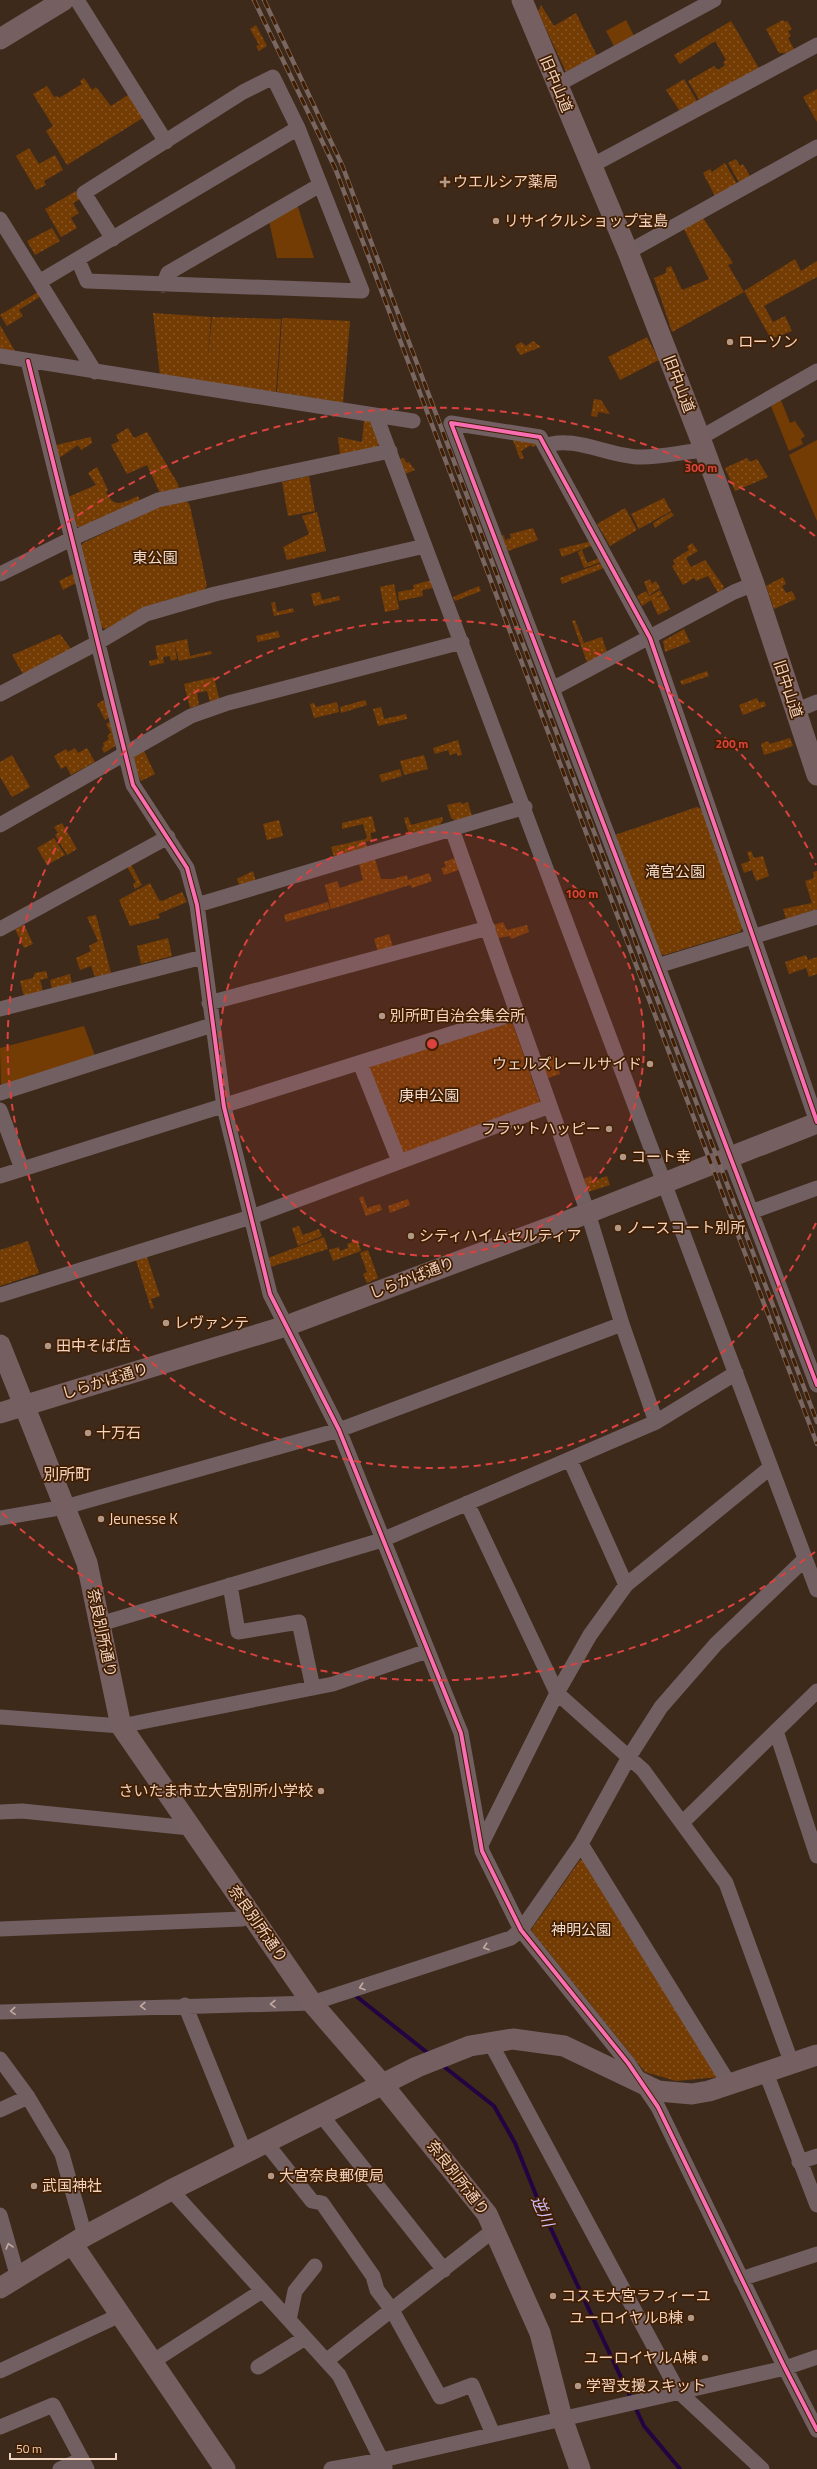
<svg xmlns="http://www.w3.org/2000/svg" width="817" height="2469" font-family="'Titillium Web','Noto Sans JP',sans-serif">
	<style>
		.grass { fill: #743c05 }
		.park { fill: url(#park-dots) }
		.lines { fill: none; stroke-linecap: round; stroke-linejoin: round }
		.stream { stroke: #230443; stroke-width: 4 }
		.street { stroke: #725f62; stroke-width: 15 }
		.secondary { stroke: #755f61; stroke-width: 21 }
		.rail-casing { stroke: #796661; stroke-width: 4.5 }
		.rail { stroke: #421e01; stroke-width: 3; stroke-dasharray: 9; stroke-linecap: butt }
		.cycleway-casing { stroke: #421e01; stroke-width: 6 }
		.cycleway { stroke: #f96db3; stroke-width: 4 }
		.oneway { stroke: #c5aa9f }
		.ring { fill: none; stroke: #da423f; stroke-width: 2; stroke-dasharray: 7 5 }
		.poi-dot { fill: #b29886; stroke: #421e01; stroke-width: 1.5 }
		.labels { text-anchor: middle; stroke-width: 3.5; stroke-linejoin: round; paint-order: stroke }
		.street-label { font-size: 15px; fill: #f1d3c0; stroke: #421e01 }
		.poi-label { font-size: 15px; fill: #f1d3c0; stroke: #421e01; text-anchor: start }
		.park-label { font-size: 15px; fill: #f1dcce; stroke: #421e01 }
		.neighbourhood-label { font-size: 16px; fill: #f1d3c0; stroke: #421e01 }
		.water-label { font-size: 16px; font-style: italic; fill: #cfc0ff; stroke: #421e01 }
		.centre { fill: #da423f; stroke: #421e01; stroke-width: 2 }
		.ring-label { font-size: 12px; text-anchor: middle; font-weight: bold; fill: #da423f; stroke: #421e01; stroke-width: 3.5; stroke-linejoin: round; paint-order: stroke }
	</style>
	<defs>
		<pattern id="park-dots" width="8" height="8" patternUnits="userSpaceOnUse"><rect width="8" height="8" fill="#743c05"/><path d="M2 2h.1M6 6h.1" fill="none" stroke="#885728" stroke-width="1.8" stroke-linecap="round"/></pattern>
	</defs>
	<rect width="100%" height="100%" fill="#3e2a1a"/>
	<path class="grass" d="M626,20L635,38L615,48L606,31Z
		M297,204L314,258H277L269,221Z
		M781,400L790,423L795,421L805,436L801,439L803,444L789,451L771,406Z
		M817,440V521L789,455Z
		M84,1026L95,1056L1,1086L0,1048Z"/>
	<path class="park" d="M541,5L554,26L576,13L597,56L566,72L538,12Z
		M783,20L785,22L787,21L792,29L788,31L791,36L788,38L794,49L787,53H779L766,29Z
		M731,21L760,70L700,101L688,81L714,66L718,70L725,65L723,62L726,60L715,41L680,64L674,55Z
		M256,25L267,46L259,51L256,46L259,45L250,29Z
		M84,78L92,90L96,87L111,106L131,93L146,116L67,165L46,131L53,126L33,94L47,86L54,97L57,96L59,98L82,84L80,81Z
		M684,79L698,103L681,113L666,90Z
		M817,89V122L803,97Z
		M29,148L39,164L55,155L63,170L44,181L46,185L36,190L16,156Z
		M736,159L740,166L743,164L751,178L740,184L728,163Z
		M725,163L737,184L715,196L703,173L710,169L712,172Z
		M76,191L80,199L73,203L79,213L71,218L77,228L61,237L45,209Z
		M703,218L733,263L728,265L744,292L672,332L654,278L666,273V268L671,266L682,290L709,279L684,229Z
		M52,228L60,241L35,255L27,241Z
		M795,259L801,271L817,261V277L764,306L773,322L785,316L792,331L771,339L744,291Z
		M38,292L41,296L19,310L23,316L7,326L0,315Z
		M153,313L211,317L208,356L212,317L281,319L276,392L160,376Z
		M282,318L350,321L343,403L277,392Z
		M0,325L16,353L0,350Z
		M647,337L659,360L620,380L608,357Z
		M533,341L541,347L520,355L515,346L521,342L526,346Z
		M594,399L601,400L610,414L598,412L597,417L591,416Z
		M366,419L373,424L380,442L376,449L340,455L338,437L362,442L364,420Z
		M128,428L134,438L147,432L178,484L179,489L160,493L147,465L127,474L111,445L119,441L116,435Z
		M91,437L92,443L81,450L78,445L59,458L56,445Z
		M513,440L536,443L537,445L532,447L531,445L521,451L524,458L520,459Z
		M404,458L406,463L409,462L415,470L405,474L400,459Z
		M747,458L750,462L757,459L768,477L735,491L725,468Z
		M97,467L108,490L106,492C114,508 121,504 138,496L140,501L82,528L74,525L68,497L96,485L88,473Z
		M309,476L315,511L288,516L282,482Z
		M664,498L671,511L639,529L631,514Z
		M187,501L190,506L207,586L203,591L164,601L106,629L100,627L80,548L83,543L161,506Z
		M625,508L637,530L610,546L597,524Z
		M317,512L326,551L287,560L283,547L309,534L302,516Z
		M671,512L674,515L655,528L653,523Z
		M533,528L538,540L505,552L499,537L504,535L505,540L511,538L510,534Z
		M592,541L593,545L562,557L559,549Z
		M692,543L698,551L686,558L691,567L705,560L724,587L719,594L708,576L696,581L694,578L683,585L672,566L675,564L673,560L689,550L687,547Z
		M582,550L587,563L599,558L601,562L584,568L578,552Z
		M602,563L604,568L562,584L560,578Z
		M73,574L76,583L63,590L59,581Z
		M783,577L786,584L782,586L786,593L792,591L796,599L774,609L766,586Z
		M650,579L652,584L656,581L660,588L649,595L644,582Z
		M432,580L433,588L422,590L423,596L399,601L398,592L414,589L413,585Z
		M394,584L399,609L385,612L380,587Z
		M479,586L481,591L455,601L453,597Z
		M660,590L662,594L654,599L663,595L670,609L658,615L651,600L642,606L637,596L646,591L649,596Z
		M320,592L322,600L339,596L340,600L314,606L311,594Z
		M275,602L277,612L293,608L294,612L274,616L271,603Z
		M575,620L584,643L602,637L607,652L587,662L572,621Z
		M684,629L690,642L665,652L663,641Z
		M278,631L280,637L258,642L256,636Z
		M60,634L71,649L23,674L12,655Z
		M187,639L190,656L211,651L212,654L179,661L174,642Z
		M174,642L177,659L171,661L170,656L163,657L164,663L150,666L149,661L158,659L155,646Z
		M707,671L709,676L682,685L680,681Z
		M214,677L219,698L210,702L207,691L197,693L199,705L190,708L184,684Z
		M757,698L759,703L764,701L766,706L743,715L739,705Z
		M104,700L110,717L105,720L97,704Z
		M365,700L367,705L341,713L340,707Z
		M337,702L339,712L314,718L310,704L314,703L316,707Z
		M381,707L384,719L406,714L407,719L378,726L373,709Z
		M111,721L116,740L115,746L104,753L102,748L104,746L103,743L109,739L107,736L111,733L106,724Z
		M790,738L793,746L764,755L761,744L768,741L770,744Z
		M458,740L462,755L458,756L457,753L450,755L448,750L435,754L433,748Z
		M75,748L78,753L87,748L95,762L71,775L66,766L61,769L54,756L66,749L68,752Z
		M144,751L155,774L141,781L132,763L135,755Z
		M12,755L30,787L12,797L0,777V762Z
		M424,755L428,769L404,775L400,761Z
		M400,769L402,776L382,782L379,775Z
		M461,802L462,804L468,802L472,816L456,821L451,818L447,805Z
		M697,807L702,809L743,927L740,932L664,955H657L615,835Z
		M372,816L376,832L370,833L372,840L365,842L367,847L334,857L331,847L366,839L367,837L363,824L342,829V823Z
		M408,817L411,825L442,817L443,820L439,826L409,835L404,818Z
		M279,820L283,836L267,840L263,824Z
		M62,823L77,849L67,855L55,835L58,833L54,827Z
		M54,838L65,855L47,865L37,848Z
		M751,851L754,858L763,856L769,876L756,881L752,870L744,873L741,864L750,861L747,852Z
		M455,858L459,870L444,875L441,868L446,867L444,862Z
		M375,859L381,879H393L407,875L408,880L429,873L432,881L412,888L410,885L331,909L325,885L337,881L340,888L363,880L359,864Z
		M130,863L142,885L135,889L133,884L136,882L126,865Z
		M253,871L256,882L240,887L237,879Z
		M817,871V909L786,919L783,909L812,903L805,881L814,878L813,872Z
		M150,883L159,900L162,901L182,892L187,902L158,914L160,918L130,926L119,900Z
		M328,902L330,909L286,922L284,915Z
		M96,915L111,973L95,977L91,966L80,970L76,958L91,951L89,946L98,941L87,917Z
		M503,922L507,930L527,925L529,932L511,939L510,936L498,938L494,925Z
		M24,925L33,944L24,948L15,929Z
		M389,934L393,947L378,952L374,939Z
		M168,938L172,956L141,964L137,946Z
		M806,955L808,960L817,957V974L809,977L806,968L789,974L785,962Z
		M46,971L48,978L40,980L43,991L24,996L20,981L33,978L35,973Z
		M70,974L72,984L52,990L50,980Z
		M512,1022L541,1105L400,1154L368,1067Z
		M554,1056L560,1074L548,1078L541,1060Z
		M591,1176L593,1181L607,1176L610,1185L588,1192L584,1179Z
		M363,1196L367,1208L380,1204L382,1210L366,1216L359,1198Z
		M408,1199L410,1205L390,1213L388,1206Z
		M299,1226L303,1235L319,1229L322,1236L298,1246L292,1228Z
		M324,1237L328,1249L270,1267L268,1258Z
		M358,1240L361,1251L333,1261L329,1250L339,1247L340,1251L348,1248L347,1244Z
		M28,1241L39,1273L0,1286V1250Z
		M368,1250L378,1278L367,1283L363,1274L367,1272L360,1253Z
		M147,1257L160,1296L151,1299L154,1308L151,1309L136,1260Z
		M585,1859L718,2077L676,2081L645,2072L531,1930L580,1860Z"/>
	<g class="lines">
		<path class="stream" d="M356,1996L429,2054
			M442,2065L494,2106L515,2143L542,2210L644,2426L680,2469"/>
		<path class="street" d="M77,0L166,142
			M557,85L714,0
			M591,166L817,45
			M0,219L95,372
			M628,252L817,147
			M78,260L87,281L362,291L298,128L273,77L243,92L84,193L113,239
			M39,282L298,128
			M163,285L168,273L320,185
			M0,356L413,421
			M28,361L133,785L187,868L197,905L224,1107L270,1294L339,1430L461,1733L482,1851L521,1930L628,2063L658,2107L785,2368L817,2430
			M376,416L817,1590
			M700,438L817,371
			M545,446C573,434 612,458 642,457C662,457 683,452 704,450
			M0,574L71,539L158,500L390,451
			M552,689L734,592L754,584
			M0,694L97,643L146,614L215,594L425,546
			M795,711L817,702
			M0,825L191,716L228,703L462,642
			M452,829L588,1213L622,1324L656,1422
			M197,905L525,807
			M0,929L168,837
			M657,966L817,917
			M209,1003L488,928
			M0,1009L203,957
			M360,1063L399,1161
			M0,1093L212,1025
			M0,1110L22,1169
			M817,1122L650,638L540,437L451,423L817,1385
			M0,1176L517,1013
			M751,1212L817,1188
			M0,1295L251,1217L550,1106
			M570,1460L626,1585
			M467,1503L557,1693L643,1770L726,1883L792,2064
			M0,1518L65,1507L339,1430L622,1324
			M230,1585L238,1632L299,1622L313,1688
			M100,1624L382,1540L656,1422L736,1373
			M0,1717L121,1726L333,1684L427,1651
			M776,1731L817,1856
			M0,1812L22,1811L190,1828
			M682,1823L817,1691
			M581,1844L730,2085
			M481,1845L557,1693L590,1635L626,1585L771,1467
			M0,1929L242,1919L251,1914
			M185,2005L245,2153
			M0,2012L312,2003L511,1938L521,1930L581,1844L629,1757L661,1707L716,1644L805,1559
			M490,2042L678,2391L762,2469
			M0,2059L28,2097L62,2154L85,2236
			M766,2073L817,2205
			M0,2110L28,2097
			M322,2116L444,2270
			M266,2143L312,2201L322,2203L373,2276L377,2290L392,2310L440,2397L472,2385L493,2434
			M799,2162L817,2156
			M171,2190L339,2375L385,2467
			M0,2215L18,2278
			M741,2279L817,2254
			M289,2320L295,2291L315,2266
			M326,2361L495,2229
			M152,2362L262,2291
			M258,2367L305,2338
			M0,2371L120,2315
			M0,2427L53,2405L87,2469
			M60,2469L82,2459
			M331,2469L382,2460L785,2368L817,2357"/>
		<path class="secondary" d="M522,0L628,252L700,438L754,584L817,775
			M0,39L64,0
			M0,1345L87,1563L121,1726L312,2003L383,2085L487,2214L540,2333L562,2418L580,2469
			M0,1413L286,1326L588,1213L817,1123
			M73,2245L225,2469
			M0,2288L85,2236L171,2190L417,2067L470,2046L513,2039L564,2046L658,2091L692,2094L709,2091L817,2055"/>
		<defs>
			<path id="rail" d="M254,0L335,168L817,1444
				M264,0L342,165L817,1422"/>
		</defs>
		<use href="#rail" class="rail-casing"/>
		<use href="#rail" class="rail"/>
		<defs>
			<path id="cycleway" d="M28,361L133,785L187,868L197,905L224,1107L270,1294L339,1430L461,1733L482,1851L521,1930L628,2063L658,2107L785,2368L817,2430
				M817,1122L650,638L540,437L451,423L817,1385"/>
		</defs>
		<use href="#cycleway" class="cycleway-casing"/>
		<use href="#cycleway" class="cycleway"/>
	</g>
	<defs><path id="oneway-chevron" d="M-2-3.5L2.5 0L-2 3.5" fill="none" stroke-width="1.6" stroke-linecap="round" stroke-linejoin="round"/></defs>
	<g class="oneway">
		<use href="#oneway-chevron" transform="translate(486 1947) rotate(162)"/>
		<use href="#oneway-chevron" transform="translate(362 1987) rotate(162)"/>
		<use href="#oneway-chevron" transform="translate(273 2004) rotate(179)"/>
		<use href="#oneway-chevron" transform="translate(143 2006) rotate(178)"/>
		<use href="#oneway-chevron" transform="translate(13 2011) rotate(177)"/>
		<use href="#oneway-chevron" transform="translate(9 2246) rotate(-106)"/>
	</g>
	<circle cx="432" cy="1044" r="212" fill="#da423f" fill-opacity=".12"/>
	<g class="ring">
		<circle cx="432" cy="1044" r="212"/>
		<path d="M816 1223A424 424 0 1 1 816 865"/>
		<path d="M815 1552A636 636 0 0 1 2 1513M2 575A636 636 0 0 1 815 536"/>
	</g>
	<g class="poi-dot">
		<path d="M443 176h4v4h4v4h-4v4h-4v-4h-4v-4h4z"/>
		<circle cx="496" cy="221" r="4"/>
		<circle cx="730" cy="342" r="4"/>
		<circle cx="382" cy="1016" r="4"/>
		<circle cx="650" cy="1064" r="4"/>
		<circle cx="609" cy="1129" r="4"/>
		<circle cx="623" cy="1157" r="4"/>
		<circle cx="618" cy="1228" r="4"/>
		<circle cx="411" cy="1236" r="4"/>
		<circle cx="166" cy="1323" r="4"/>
		<circle cx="48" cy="1346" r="4"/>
		<circle cx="88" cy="1433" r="4"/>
		<circle cx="101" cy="1519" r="4"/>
		<circle cx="321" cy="1791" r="4"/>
		<circle cx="271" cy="2176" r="4"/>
		<circle cx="34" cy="2186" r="4"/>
		<circle cx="553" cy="2296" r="4"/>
		<circle cx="691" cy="2318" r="4"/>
		<circle cx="705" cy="2358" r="4"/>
		<circle cx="578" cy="2386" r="4"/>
	</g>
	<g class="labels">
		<g class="street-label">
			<text transform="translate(556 84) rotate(67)" y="5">旧中山道</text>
			<text transform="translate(679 384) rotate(69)" y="5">旧中山道</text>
			<text transform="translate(788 689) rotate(72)" y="5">旧中山道</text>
			<text transform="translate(412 1278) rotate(-21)" y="5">しらかば通り</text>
			<text transform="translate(105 1381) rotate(-17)" y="5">しらかば通り</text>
			<text transform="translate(102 1633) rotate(78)" y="5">奈良別所通り</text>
			<text transform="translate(258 1924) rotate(55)" y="5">奈良別所通り</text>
			<text transform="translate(458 2178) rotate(52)" y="5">奈良別所通り</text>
		</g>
		<g class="poi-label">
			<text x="453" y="187">ウエルシア薬局</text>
			<text x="504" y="226">リサイクルショップ宝島</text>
			<text x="738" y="347">ローソン</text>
			<text x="390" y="1021">別所町自治会集会所</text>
			<text x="642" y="1069" text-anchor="end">ウェルズレールサイド</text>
			<text x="601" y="1134" text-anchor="end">フラットハッピー</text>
			<text x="631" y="1162">コート幸</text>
			<text x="626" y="1233">ノースコート別所</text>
			<text x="419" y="1241">シティハイムセルティア</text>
			<text x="174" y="1328">レヴァンテ</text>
			<text x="56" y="1351">田中そば店</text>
			<text x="96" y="1438">十万石</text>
			<text x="109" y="1524">Jeunesse K</text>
			<text x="313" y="1796" text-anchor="end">さいたま市立大宮別所小学校</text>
			<text x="279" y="2181">大宮奈良郵便局</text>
			<text x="42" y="2191">武国神社</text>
			<text x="561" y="2301">コスモ大宮ラフィーユ</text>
			<text x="683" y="2323" text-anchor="end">ユーロイヤルB棟</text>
			<text x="697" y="2363" text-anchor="end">ユーロイヤルA棟</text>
			<text x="586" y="2391">学習支援スキット</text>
		</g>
		<g class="park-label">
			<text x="155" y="563">東公園</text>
			<text x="675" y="877">滝宮公園</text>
			<text x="429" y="1101">庚申公園</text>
			<text x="581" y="1935">神明公園</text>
		</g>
		<g class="neighbourhood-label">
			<text x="67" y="1480">別所町</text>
		</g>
		<g class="water-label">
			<text transform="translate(543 2211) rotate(66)" y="6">逆川</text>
		</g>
	</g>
	<circle cx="432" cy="1044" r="6" class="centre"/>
	<g class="ring-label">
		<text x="701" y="472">300 m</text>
		<text x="732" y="748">200 m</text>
		<text x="582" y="898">100 m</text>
	</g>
	<path d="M10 2453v6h106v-6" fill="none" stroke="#f1d3c0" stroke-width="2"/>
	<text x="16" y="2453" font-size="12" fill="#f1d3c0" stroke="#421e01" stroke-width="3" paint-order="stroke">50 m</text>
</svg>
